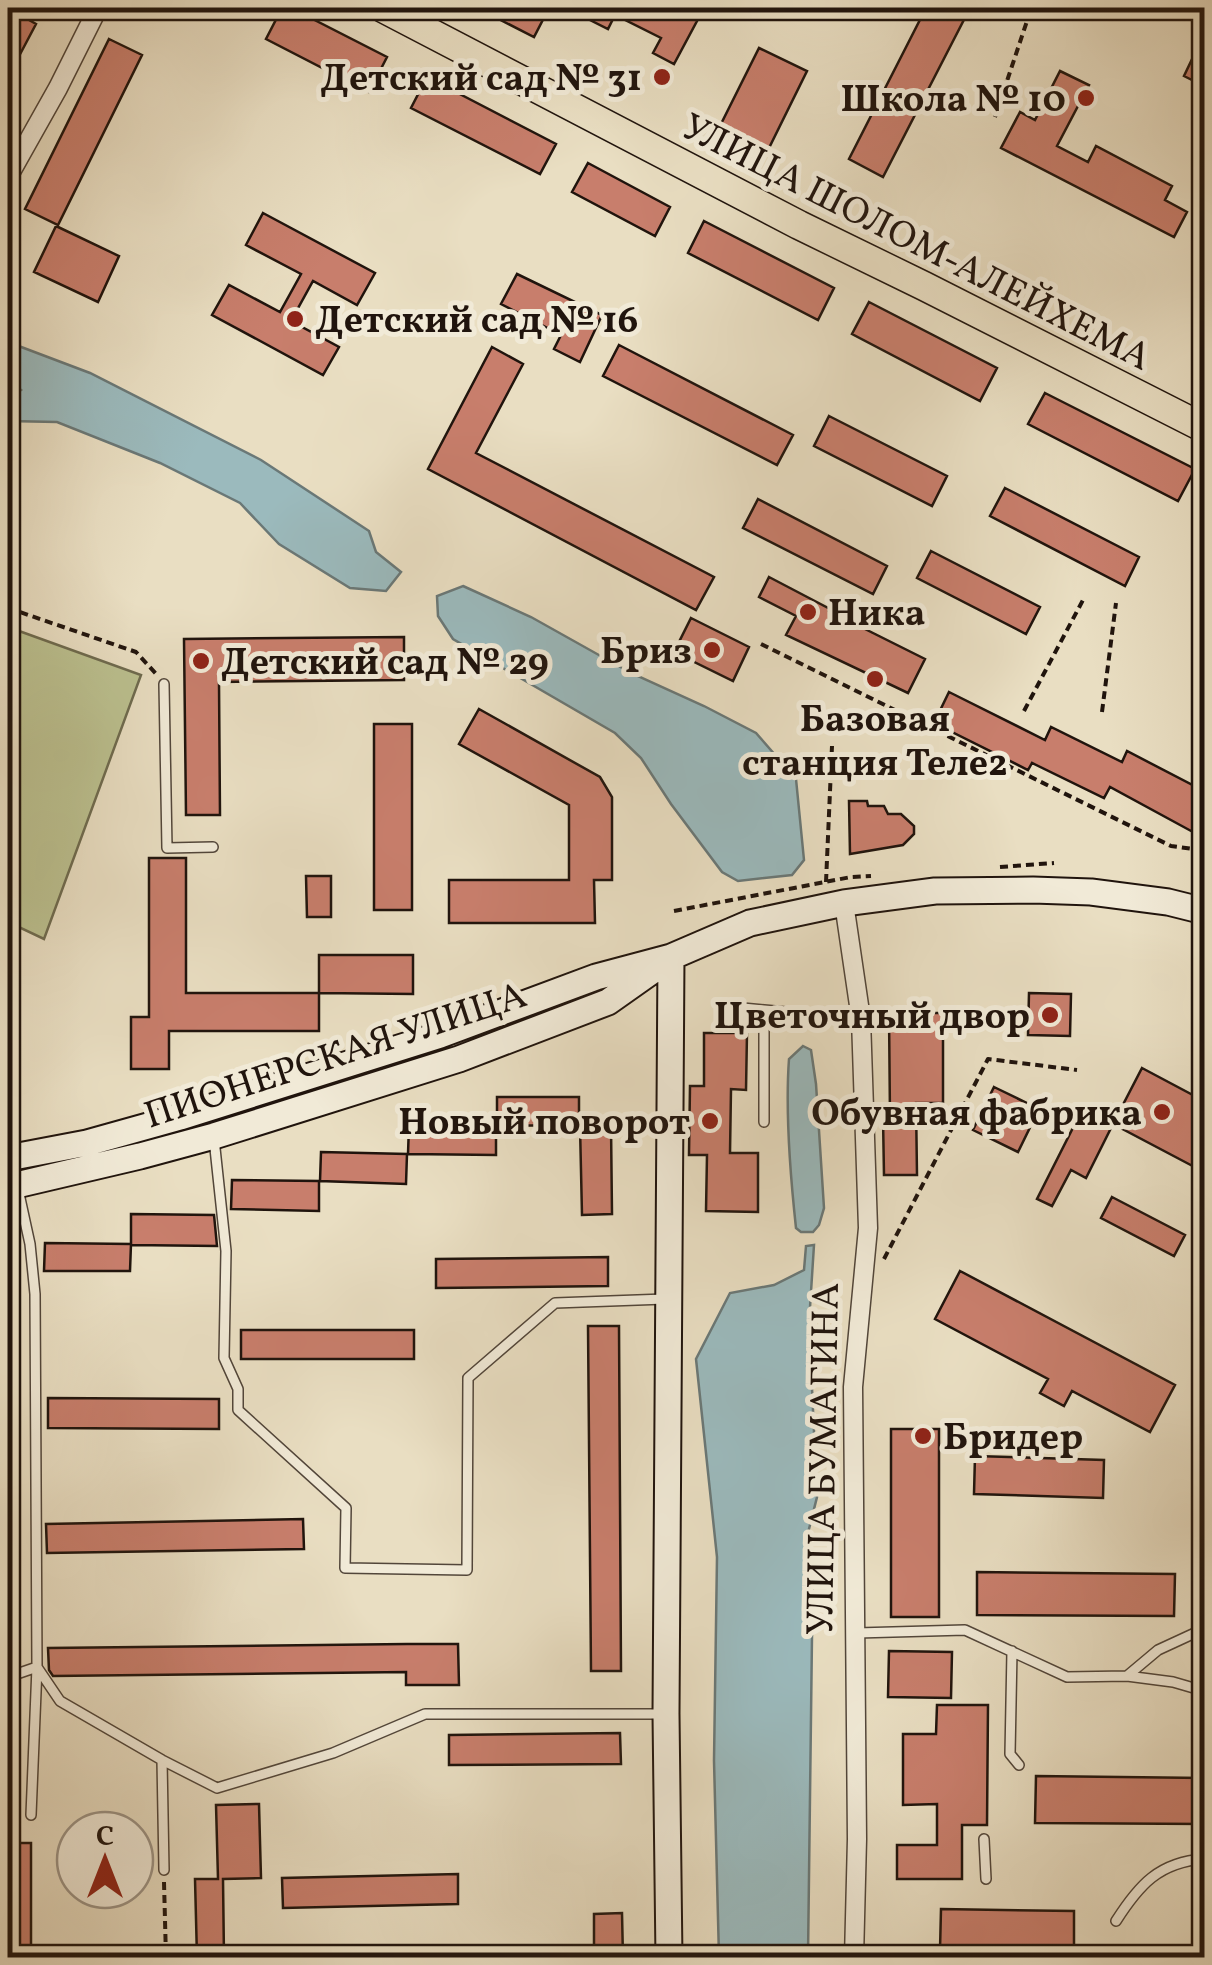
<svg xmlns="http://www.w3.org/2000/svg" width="1212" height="1965" font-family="Vollkorn,serif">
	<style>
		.green { fill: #bbc08f; stroke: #6e6a4e; stroke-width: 2.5 }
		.water { fill: #9bbabd; stroke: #6a7877; stroke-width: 2.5 }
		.building { fill: #c87e6c; stroke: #20140d; stroke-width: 2.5 }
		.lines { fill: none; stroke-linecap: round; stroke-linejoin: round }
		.service-casing { stroke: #52463a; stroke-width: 12 }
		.minor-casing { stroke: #52463a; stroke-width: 21 }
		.secondary-casing { stroke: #20140d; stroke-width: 29 }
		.primary-casing { stroke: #20140d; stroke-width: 31 }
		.path { stroke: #20140d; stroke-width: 4; stroke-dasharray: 8 5; stroke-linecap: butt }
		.service { stroke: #f1ead7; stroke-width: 9 }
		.minor { stroke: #f1ead7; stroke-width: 18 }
		.secondary { stroke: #f1ead7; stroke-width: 25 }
		.primary { stroke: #e9dec2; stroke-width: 28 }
		.poi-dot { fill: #8f2418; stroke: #f1ead7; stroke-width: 4 }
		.labels { text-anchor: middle; stroke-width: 10; stroke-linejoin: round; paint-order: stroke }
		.poi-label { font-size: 38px; font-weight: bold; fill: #20140d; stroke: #f1ead7; text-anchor: end }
		.street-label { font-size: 38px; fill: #20140d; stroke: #f1ead7 }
	</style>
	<rect width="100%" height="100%" fill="#e9dec2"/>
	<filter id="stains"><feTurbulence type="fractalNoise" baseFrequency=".002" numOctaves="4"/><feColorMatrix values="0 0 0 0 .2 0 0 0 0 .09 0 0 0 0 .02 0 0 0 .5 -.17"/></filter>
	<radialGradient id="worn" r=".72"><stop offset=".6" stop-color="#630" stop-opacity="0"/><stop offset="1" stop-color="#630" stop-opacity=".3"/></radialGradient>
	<path class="green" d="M8,627L141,675L44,939L8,922Z"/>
	<path class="water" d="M8,342L90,373L261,460L369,531L376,552L401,572L386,591L350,588L279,544L240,503L160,463L57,422L8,421V400L21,390L8,380Z
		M463,586L531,617L631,673L704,706L756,733L796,779L804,860L792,875L738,881L722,872L671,804L641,758L615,733L453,639L438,616L437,596Z
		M803,1046L811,1050L816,1084L824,1208L819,1225L813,1232H801L796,1228C790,1173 785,1114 789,1059Z
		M814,1245L809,1323L817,1497L808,1533L813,1556L808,1957H719L714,1761L717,1557L696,1359L730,1293L774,1285L804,1270L806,1246Z"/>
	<path class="building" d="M8,8L36,24L8,77Z
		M282,8H291L387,57L369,92L266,39Z
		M477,8H549L534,37Z
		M594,8H671L697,21L674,64L653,53L661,38L615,15L608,29L588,19Z
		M926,8H970L883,177L849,159Z
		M1204,34V86L1184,76Z
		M109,39L142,55L58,225L25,209Z
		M759,48L807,71L768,150L720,126Z
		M1060,71L1089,85L1057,146L1088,162L1096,146L1172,186L1165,200L1187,212L1174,237L1001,148L1020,112L1035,120Z
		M427,77L556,144L540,174L411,108Z
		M588,163L670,207L655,236L572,192Z
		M263,213L375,273L357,305L313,281L291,321L339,347L323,375L212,315L229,285L280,312L301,274L246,245Z
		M704,221L834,288L818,320L688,253Z
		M56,226L119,256L98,302L34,272Z
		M517,274L602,315L580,362L554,349L561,335L501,304Z
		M869,302L997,368L980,401L852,334Z
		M619,345L793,435L777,465L603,376Z
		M492,347L523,364L476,453L714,577L696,610L428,469Z
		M1045,393L1195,469L1178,501L1028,424Z
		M829,416L947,476L932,506L814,446Z
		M1005,488L1139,557L1125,586L990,516Z
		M758,499L887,566L873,594L743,528Z
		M931,551L1040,607L1026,634L917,578Z
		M769,577L830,609L829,611L925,659L908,693L786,635L796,616L759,597Z
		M691,618L749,647L733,681L674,652Z
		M404,637V680L219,682L220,815H186L184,639Z
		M949,692L1045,740L1051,727L1122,762L1127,751L1204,791V838L1110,787L1104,798L1032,763L1028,770L934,723Z
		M479,709L600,777L612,797V880H594L595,923H449V880H569V805L459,744Z
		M374,724H412V910H374Z
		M849,801H867L868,806H884L888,814H901L914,826V834L903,845L850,854Z
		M149,858H186V993H319V1031H169V1069H131V1017H149Z
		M306,876H331V917H307Z
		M319,955H413V994L319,993Z
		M1029,993L1071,994L1070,1036L1028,1035Z
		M889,1013H943V1103H916L917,1175H884L883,1118H890Z
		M704,1033H747L746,1090L731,1089L730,1153H758V1212L706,1211L707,1155H689L690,1086H704Z
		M1142,1068L1204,1101V1172L1113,1124Z
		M994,1087L1039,1109L1018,1152L973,1130Z
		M497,1097H579V1125L497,1126Z
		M1083,1108L1113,1124L1086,1178L1071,1170L1052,1206L1037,1199Z
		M409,1125L496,1126V1155L408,1154Z
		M611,1125L612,1214L582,1215L580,1126Z
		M321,1152L407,1154L406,1184L320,1181Z
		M232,1180L319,1181V1211L231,1209Z
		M1112,1197L1185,1235L1174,1256L1101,1218Z
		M131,1214L214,1215L217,1246L131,1245Z
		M45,1243L131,1244L130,1271H44Z
		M608,1257V1286L436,1288V1259Z
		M960,1271L1175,1385L1150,1432L1072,1391L1064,1406L1040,1393L1048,1379L935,1319Z
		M588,1326H619L621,1671H591Z
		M241,1330H414V1359H241Z
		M48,1398L219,1399V1429L48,1428Z
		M891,1429H939V1617H891Z
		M975,1456L1104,1460L1103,1498L974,1494Z
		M303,1519L304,1549L47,1553L46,1524Z
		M977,1572L1175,1574L1174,1616L977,1615Z
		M407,1644H458L459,1685H406V1672L53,1676L49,1670L48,1648Z
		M889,1651L952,1652L951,1698L888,1697Z
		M937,1705H988L987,1825H962V1879H897V1845H937V1804L903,1805V1734H936Z
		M620,1733L621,1764L449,1765V1735Z
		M1036,1776L1204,1778V1824L1035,1823Z
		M259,1804L261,1878L223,1879L224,1958H197L195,1879H218L216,1805Z
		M8,1843H31V1958H8Z
		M458,1874V1904L283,1908L282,1878Z
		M941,1909L1074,1911V1953L940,1950Z
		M622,1913L623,1958H594V1914Z"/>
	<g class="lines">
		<defs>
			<path id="service" d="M164,684L167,848L213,847
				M722,1006L861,1019
				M764,1122V1010
				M8,1134L11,1155
				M214,1139L226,1251L224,1358L238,1389V1410L346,1508L345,1568L467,1570L468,1378L555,1303L665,1299
				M18,1189L30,1244L35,1294L37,1667L31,1815
				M857,1633L965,1630L1067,1677L1127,1676L1173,1682L1204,1691
				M1012,1651L1010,1754L1019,1765
				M37,1667L60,1701L162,1760L217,1788L333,1753L425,1714H666
				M1127,1676L1158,1650L1197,1632L1200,1611
				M8,1677L37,1667
				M162,1760L164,1870
				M984,1839L986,1879
				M1116,1921C1139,1885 1159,1862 1204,1859"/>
			<path id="minor" d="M8,177L58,88L98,8
				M844,903L861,1019L868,1228L853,1387L857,1839L854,1958"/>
			<path id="secondary" d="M8,1158L87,1143L180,1117L440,1035L596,977L671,957L750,923L844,903L935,891L1033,890L1091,892L1168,902L1204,911
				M8,1187L140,1156L214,1136L459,1059L608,1002L659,966
				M669,1958L666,1714L671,957"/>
			<path id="primary" d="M383,8L799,225L924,286L1204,428"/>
		</defs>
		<use href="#service" class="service-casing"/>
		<use href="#minor" class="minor-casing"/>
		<use href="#secondary" class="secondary-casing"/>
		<use href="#primary" class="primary-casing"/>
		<path class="path" d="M995,117L1027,21L1035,8
			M8,608L136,652L158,676
			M761,644L1171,846L1193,849L1204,855
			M1024,711L1083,600
			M1102,712L1116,603
			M1000,867L1054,863
			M826,882L832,746
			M674,911L851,877L871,876
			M884,1259L988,1059L1077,1070
			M164,1882L166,1958"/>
		<use href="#service" class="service"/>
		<use href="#minor" class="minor"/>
		<use href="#secondary" class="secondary"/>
		<use href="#primary" class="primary"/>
	</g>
	<g class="poi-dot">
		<circle cx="662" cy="77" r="10"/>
		<circle cx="1086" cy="98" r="10"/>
		<circle cx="295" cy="319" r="10"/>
		<circle cx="808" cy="612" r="10"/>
		<circle cx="712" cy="650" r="10"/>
		<circle cx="201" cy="661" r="10"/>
		<circle cx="875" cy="679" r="10"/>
		<circle cx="1050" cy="1015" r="10"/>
		<circle cx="1162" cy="1112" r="10"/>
		<circle cx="710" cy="1121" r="10"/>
		<circle cx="923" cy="1436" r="10"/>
	</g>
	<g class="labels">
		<g class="poi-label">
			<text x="642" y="90">Детский сад № 31</text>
			<text x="1066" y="111">Школа № 10</text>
			<text x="315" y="332" text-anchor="start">Детский сад № 16</text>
			<text x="828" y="625" text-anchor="start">Ника</text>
			<text x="692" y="663">Бриз</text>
			<text x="221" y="674" text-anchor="start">Детский сад № 29</text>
			<text x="875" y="731" text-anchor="middle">Базовая<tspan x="875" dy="44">станция Теле2</tspan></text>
			<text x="1030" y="1028">Цветочный двор</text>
			<text x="1142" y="1125">Обувная фабрика</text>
			<text x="690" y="1134">Новый поворот</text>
			<text x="943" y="1449" text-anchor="start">Бридер</text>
		</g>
		<g class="street-label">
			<text transform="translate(917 241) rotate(27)" y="13">УЛИЦА ШОЛОМ-АЛЕЙХЕМА</text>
			<text transform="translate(335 1054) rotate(-18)" y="13">ПИОНЕРСКАЯ УЛИЦА</text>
			<text transform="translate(822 1459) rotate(-89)" y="13">УЛИЦА БУМАГИНА</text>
		</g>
	</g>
	<rect width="1212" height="1965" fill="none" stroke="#e9dec2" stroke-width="40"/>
	<rect x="10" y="10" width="1192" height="1945" fill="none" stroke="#20140d" stroke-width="5"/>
	<rect x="20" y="20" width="1172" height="1925" fill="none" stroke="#20140d" stroke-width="2.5"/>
	<g transform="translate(105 1860)"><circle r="48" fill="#f1ead7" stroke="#9d9486" stroke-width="2.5"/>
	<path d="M0-8L18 38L0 25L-18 38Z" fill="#8f2418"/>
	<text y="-15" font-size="28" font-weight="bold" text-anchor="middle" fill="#20140d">С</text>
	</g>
	<rect width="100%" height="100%" filter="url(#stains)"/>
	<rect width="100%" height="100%" fill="url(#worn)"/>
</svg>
